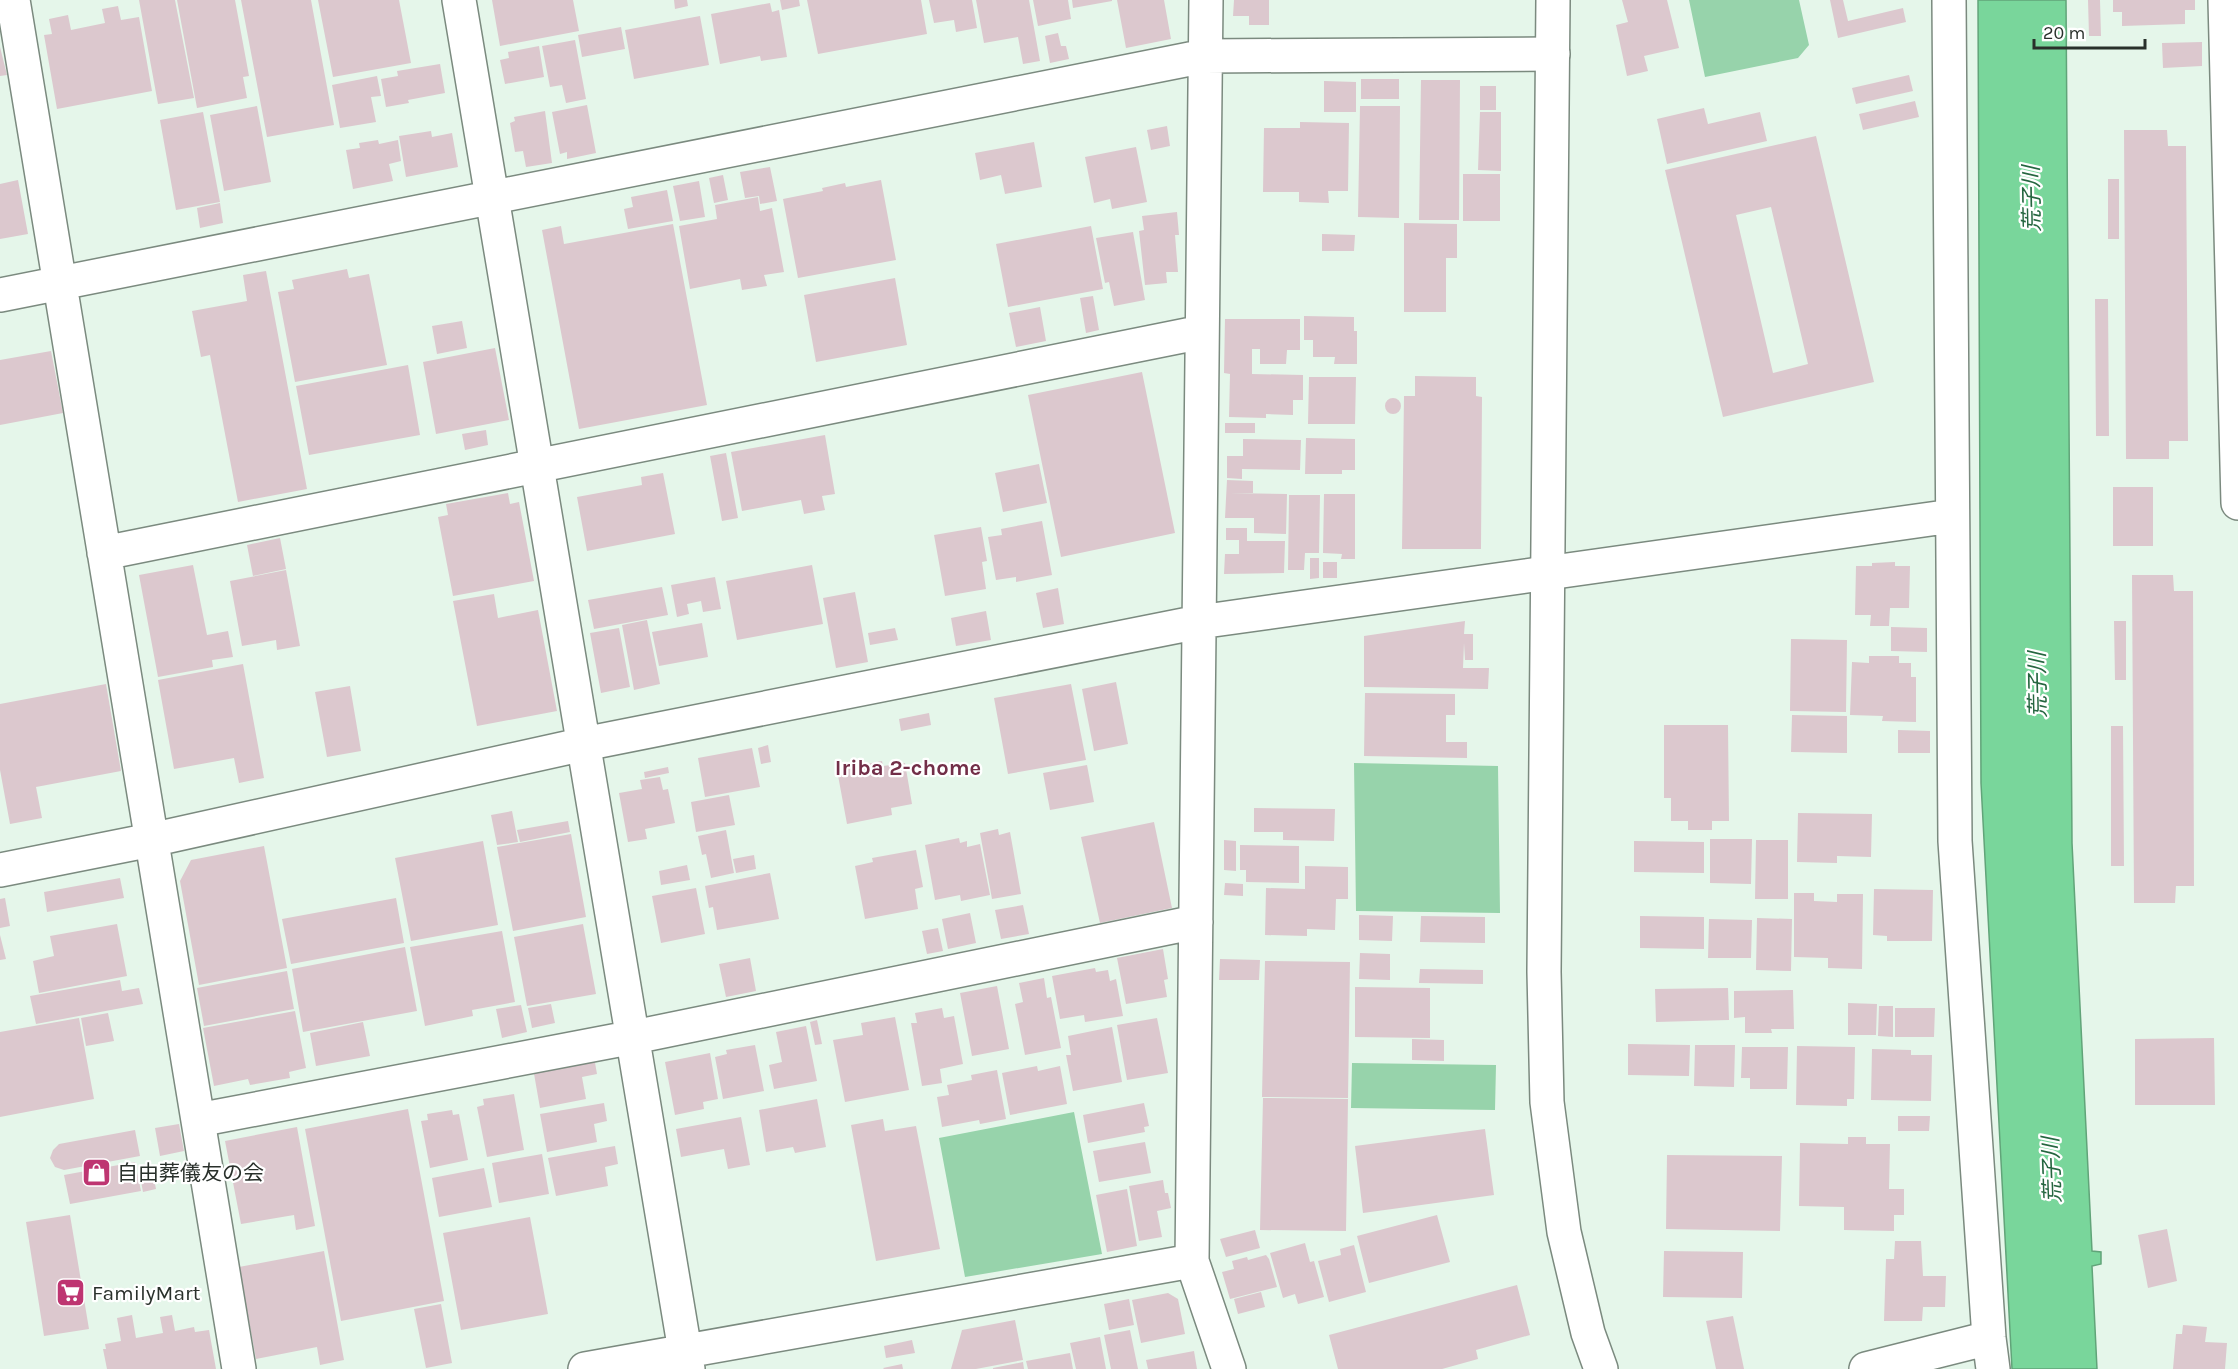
<svg xmlns="http://www.w3.org/2000/svg" width="2238" height="1369" font-family="Karla,'Noto Sans JP',sans-serif">
	<style>
		.green { fill: #97d3ab }
		.water { fill: #79d69b; stroke: #61a479; stroke-width: 1.5 }
		.building { fill: #dcc8ce; fill-rule: evenodd }
		.lines { fill: none; stroke-linecap: round; stroke-linejoin: round }
		.street-casing { stroke: #7b8a7f; stroke-width: 36 }
		.secondary-casing { stroke: #7b8a7f; stroke-width: 36 }
		.street { stroke: #fff; stroke-width: 33 }
		.secondary { stroke: #fff; stroke-width: 33 }
		.labels { text-anchor: middle; stroke-width: 4.5; stroke-linejoin: round; paint-order: stroke }
		.poi-label { font-size: 21px; fill: #29302b; stroke: #fff; text-anchor: start }
		.water-label { font-size: 22px; font-style: italic; fill: #256640; stroke: #fff }
		.neighbourhood-label { font-size: 22px; font-weight: bold; fill: #722e48; stroke: #fff }
	</style>
	<rect width="100%" height="100%" fill="#e5f6ea"/>
	<path class="green" d="M1689,0H1799L1809,45L1798,58L1705,77Z
		M1354,763L1498,766L1500,913L1356,911Z
		M1352,1063L1496,1065L1495,1110L1351,1108Z
		M1074,1112L1102,1254L965,1277L939,1138Z"/>
	<path class="water" d="M1978,0H2066L2072,843L2092,1251L2101,1252V1264L2092,1266L2097,1369H2012L1981,783Z"/>
	<path class="building" d="M139,0H175L194,98L158,104Z
		M177,0H235L249,76L243,77L247,98L197,108Z
		M241,0H311L334,125L267,137Z
		M318,0H399L411,63L333,77Z
		M492,0H573L579,31L500,46Z
		M674,0H687L688,6L675,9Z
		M780,0H799L800,6L782,10Z
		M807,0H921L927,34L818,54Z
		M929,0H972L977,28L956,32L954,20L934,23Z
		M976,0H1029L1040,61L1023,64L1018,37L984,43Z
		M1033,0H1068L1071,19L1038,26Z
		M1072,0H1112V1L1073,8Z
		M1117,0H1164L1171,39L1126,48Z
		M1234,0H1269V25H1249V16H1233Z
		M1622,0H1667L1679,48L1644,56L1648,71L1627,76L1616,25L1628,22Z
		M1830,0H1843L1848,21L1903,8L1906,22L1838,38Z
		M2088,0H2100L2101,36H2089Z
		M2113,0H2195V10H2185V24L2122,26V12H2113Z
		M770,3L772,12L779,10L787,57L761,61L760,56L720,64L711,14Z
		M118,6L121,20L139,17L152,91L57,109L44,35L52,34L49,19L68,15L71,30L105,23L102,9Z
		M700,16L709,65L634,79L625,30Z
		M621,27L625,49L582,57L578,35Z
		M1058,33L1061,46H1066L1069,59L1050,63L1045,36Z
		M575,40L586,99L566,103L562,85L550,87L542,46Z
		M2202,42V66L2163,68L2162,43Z
		M539,46L544,77L505,84L500,60L509,58L508,52Z
		M0,47L7,75L0,76Z
		M440,64L445,93L408,100L409,103L386,107L381,79L398,76L397,71Z
		M1909,75L1913,91L1856,104L1852,88Z
		M377,76L381,96L371,97L376,122L340,128L332,85Z
		M1361,79H1399V99H1361Z
		M1421,80H1460L1459,220H1419Z
		M1324,81L1356,82V112H1324Z
		M1480,86H1496V110H1480Z
		M1915,101L1919,117L1863,130L1859,114Z
		M587,105L596,153L567,159V152L560,154L552,112Z
		M257,106L271,182L224,191L210,115Z
		M1360,106H1400L1399,218L1358,217Z
		M1704,108L1708,124L1760,112L1767,141L1667,164L1657,119Z
		M545,111L552,163L526,167L523,151L515,152L510,123L515,121L514,117Z
		M203,112L220,202L176,210L160,120Z
		M1480,112H1501V171L1478,170Z
		M1300,122L1349,123L1348,191H1328L1329,203L1299,202V192H1263L1264,128H1300Z
		M1167,126L1170,146L1151,150L1147,130Z
		M2124,130H2167L2168,146H2186L2188,441H2169V459H2126Z
		M431,131L432,137L452,133L458,167L406,177L399,136Z
		M1816,136L1874,382L1723,417L1665,170ZM1771,207L1808,364L1773,373L1736,215Z
		M378,140L379,144L398,140L401,161L389,164L393,181L353,189L346,150L360,148L359,143Z
		M1034,142L1042,187L1005,194L1001,175L980,180L975,153Z
		M1136,147L1147,202L1112,209L1110,199L1094,203L1085,157Z
		M770,167L777,201L760,204L759,196L745,198L740,172Z
		M1463,174H1500V221H1463Z
		M723,175L728,200L714,203L709,178Z
		M2108,179H2119V239H2108Z
		M18,180L28,234L0,239V184Z
		M881,180L896,260L798,278L783,199L823,191L822,188L845,183L846,187Z
		M699,181L705,217L680,221L673,186Z
		M667,190L673,221L628,229L624,209L633,207L631,197Z
		M758,197L760,211L772,208L784,272L764,275L767,286L742,290L740,279L690,289L679,226L717,219L715,205Z
		M220,203L223,223L200,228L197,208Z
		M1177,212L1179,235H1175L1178,272H1166L1167,283L1145,285L1139,231L1144,230L1142,216Z
		M1404,223L1457,224V258H1446V312H1404Z
		M673,224L707,405L579,429L542,230L561,226L564,244Z
		M1091,226L1103,289L1008,307L996,244Z
		M1133,232L1145,300L1114,306L1109,282L1105,283L1096,238Z
		M1322,234L1355,235L1354,251H1322Z
		M347,269L349,278L369,274L387,365L295,382L278,292L294,289L292,280Z
		M266,271L307,489L238,502L210,355L201,357L192,311L247,301L243,275Z
		M895,278L907,345L816,362L804,295Z
		M1093,296L1099,330L1086,333L1080,298Z
		M2095,299H2108L2109,436H2096Z
		M1040,307L1046,341L1016,347L1009,313Z
		M1304,316L1354,317V331H1357V364H1334L1335,357H1313V340H1304Z
		M1225,319H1300V350H1287L1286,364H1260V349H1252V374L1303,375V400H1293V415L1266,414V418L1229,417L1230,374L1224,373Z
		M462,321L467,348L437,354L432,326Z
		M495,348L509,420L436,434L423,362Z
		M51,351L63,413L0,425V360Z
		M408,365L420,435L309,455L296,386Z
		M1142,372L1175,533L1061,557L1028,395Z
		M1415,376L1476,377V396L1482,397L1481,549H1402L1404,396H1415Z
		M1309,377H1356L1355,424H1308Z
		M1385 406a8 8 0 1 1 16 0a8 8 0 1 1-16 0Z
		M1225,423H1255V433H1225Z
		M486,430L488,445L465,450L462,434Z
		M825,435L835,494L822,496L825,510L804,514L801,500L742,511L731,452Z
		M1306,438L1355,439V470H1342V474H1305Z
		M1243,439L1301,440L1300,470L1242,469V479L1227,478V456H1243Z
		M726,453L738,518L722,521L710,456Z
		M1039,464L1047,503L1003,512L995,473Z
		M663,473L675,534L587,551L577,497L642,485L641,477Z
		M1227,480L1253,481V493H1230L1287,494L1286,534L1254,533V518H1225Z
		M2113,487H2153V546H2113Z
		M508,493L510,504L519,502L534,581L453,596L438,517L448,515L446,504Z
		M1324,494H1355V559H1341L1342,554L1323,553Z
		M1289,495H1320L1319,553H1305L1304,570H1288Z
		M1042,521L1052,575L1016,582V577L996,580L988,537L1002,535L1001,529Z
		M981,527L987,561L982,562L986,589L945,596L934,535Z
		M1226,528H1247V541H1285L1284,573L1224,574L1225,554H1239V540H1226Z
		M280,538L286,569L253,576L247,545Z
		M1310,558H1319V578L1310,579Z
		M1323,562H1337V578H1323Z
		M1895,562V566H1910L1909,608H1890L1889,626H1870L1871,615H1855L1856,566H1872V563Z
		M193,565L207,635L228,631L233,657L212,660L213,667L158,677L139,575Z
		M812,565L823,624L737,640L726,581Z
		M286,570L300,646L277,650L276,640L242,646L230,581Z
		M2132,575H2173L2174,591H2193L2194,886H2176L2175,903H2134Z
		M715,577L721,609L703,612L701,601L687,604L689,614L677,617L671,585Z
		M662,587L668,615L594,629L588,600Z
		M1058,588L1064,624L1043,628L1036,593Z
		M855,592L868,662L836,668L823,598Z
		M494,594L498,618L538,610L557,711L477,726L453,601Z
		M986,611L991,640L956,646L951,618Z
		M647,620L660,684L634,690L622,625Z
		M1465,621L1464,634H1473V660H1465L1464,643L1463,668H1489L1488,689L1364,687V636Z
		M2114,621H2126V680H2115Z
		M702,623L708,657L659,666L652,632Z
		M1891,627L1927,628V652L1891,651Z
		M619,628L630,687L601,693L590,633Z
		M895,628L898,640L870,645L868,633Z
		M1791,639L1847,640L1846,712L1790,711Z
		M1869,656H1899V663H1911V677H1916V722L1882,721L1883,716L1850,715L1852,662L1869,663Z
		M243,664L264,778L239,783L234,758L174,769L158,680Z
		M1116,682L1128,744L1094,751L1082,689Z
		M106,684L121,771L36,787L42,818L10,824L0,770V704Z
		M1071,684L1086,760L1008,774L994,698Z
		M350,686L361,751L327,757L315,692Z
		M1365,693L1455,694V715H1446V742H1467V758L1364,756Z
		M929,713L931,725L901,731L899,719Z
		M1792,715L1847,716V753L1791,752Z
		M1664,725H1728L1729,821H1712V830H1688V821H1671V798H1664Z
		M2111,726H2123L2124,866H2111Z
		M1898,730L1930,731V753H1898Z
		M768,745L771,762L761,764L758,748Z
		M752,748L760,787L705,797L698,758Z
		M882,761L883,766L905,763L912,804L891,808L892,815L847,824L837,770Z
		M1087,765L1094,802L1050,810L1043,773Z
		M668,767L669,773L645,778L644,772Z
		M660,777L663,790L668,789L675,823L645,829L647,839L628,842L619,793L642,789L640,780Z
		M729,795L735,825L696,832L691,802Z
		M1254,808L1335,809L1334,841L1283,840V832H1254Z
		M512,811L518,842L497,845L491,815Z
		M1798,813L1872,814L1871,857L1837,856V863L1797,862Z
		M568,821L570,832L520,842L517,830Z
		M1154,822L1172,908L1100,923L1081,837Z
		M998,829L999,835L1010,832L1021,894L992,899L980,833Z
		M726,830L734,873L711,878L706,854L702,855L698,836Z
		M571,834L586,917L513,931L497,847Z
		M959,838L960,843L967,841V847L980,844L990,895L961,901L960,895L935,900L925,845Z
		M1710,839H1752L1751,884L1710,883Z
		M1224,840L1236,841V871L1224,870Z
		M1756,840H1788V899H1755Z
		M483,841L498,925L411,941L395,858Z
		M1634,841L1704,842V873L1634,872Z
		M1240,845L1299,846V883L1246,882V870H1240Z
		M264,846L287,968L199,985L180,881L191,860Z
		M916,850L923,887L915,889L918,909L865,919L855,866L873,862L872,858Z
		M754,855L756,869L736,873L733,859Z
		M687,865L690,880L661,885L659,871Z
		M1305,866L1348,867V899H1336L1335,930L1307,929V936L1265,935L1266,888L1305,889Z
		M770,873L779,919L717,930L713,907L709,908L705,886Z
		M120,878L124,898L47,912L44,892Z
		M1225,883L1243,884V896L1224,895Z
		M696,888L705,934L661,943L652,896Z
		M1874,889L1933,890L1932,941H1887V936L1873,935Z
		M1794,893H1814V901L1837,902V894H1863L1862,969L1828,968V958L1794,957Z
		M5,898L10,926L0,928V899Z
		M396,898L404,943L291,964L282,919Z
		M1023,905L1029,934L1001,939L995,910Z
		M970,913L976,943L948,949L942,919Z
		M1359,915L1393,916L1392,941L1359,940Z
		M1421,916L1485,917V943L1420,942Z
		M1640,916L1704,917V949L1640,948Z
		M1757,918L1792,919L1791,971L1756,970Z
		M1709,919L1752,920L1751,958H1708Z
		M117,924L127,976L39,993L33,961L54,956L50,936Z
		M583,924L596,994L527,1006L514,937Z
		M938,928L943,951L927,954L922,931Z
		M502,931L515,1002L472,1010L473,1016L425,1026L410,947Z
		M0,935L6,959L0,960Z
		M405,947L417,1011L303,1032L292,969Z
		M1163,949L1168,979L1164,980L1167,997L1126,1004L1117,958Z
		M1360,953L1390,954V980L1359,979Z
		M750,958L756,991L726,997L719,964Z
		M1220,959L1260,960L1259,980H1219Z
		M1265,961L1350,962L1348,1098L1262,1097Z
		M1095,968L1096,972L1108,970L1110,981L1116,979L1123,1016L1085,1022L1084,1015L1060,1019L1052,976Z
		M1420,969L1483,970V984L1419,983Z
		M287,971L294,1009L204,1026L197,988Z
		M1044,978L1047,998L1051,997L1061,1048L1025,1055L1015,1004L1023,1002L1019,983Z
		M120,980L122,991L139,988L143,1004L36,1024L30,996Z
		M997,986L1009,1049L972,1056L960,993Z
		M1355,987L1430,988V1038L1355,1037Z
		M1728,988L1729,1020L1656,1022L1655,989Z
		M1793,990L1794,1029H1771L1772,1033H1745V1017L1734,1018V991Z
		M1848,1003L1877,1004L1876,1035H1848Z
		M551,1004L555,1023L532,1028L528,1008Z
		M521,1005L527,1032L502,1038L496,1009Z
		M1879,1006H1893V1037L1878,1036Z
		M942,1008L944,1018L954,1016L963,1064L940,1069L942,1083L922,1086L911,1023H917L915,1013Z
		M1895,1008H1935L1934,1037H1895Z
		M295,1011L306,1068L289,1072L290,1078L250,1085L248,1079L214,1086L203,1028Z
		M108,1013L114,1041L86,1046L81,1018Z
		M895,1017L909,1090L845,1102L833,1040L863,1035L861,1023Z
		M79,1018L94,1099L0,1117V1032Z
		M1157,1018L1168,1073L1127,1080L1117,1025Z
		M817,1020L822,1044L815,1045L810,1022Z
		M363,1022L370,1056L316,1066L310,1033Z
		M806,1026L817,1081L774,1089L769,1065L782,1062L776,1032Z
		M1112,1027L1122,1082L1073,1091L1066,1055H1071L1068,1036Z
		M2214,1038L2215,1105H2135V1039Z
		M1412,1039L1444,1040V1061L1412,1060Z
		M1628,1044L1690,1045L1689,1076L1628,1075Z
		M755,1045L764,1091L723,1099L715,1057L727,1054L726,1050Z
		M1695,1045H1735L1734,1087L1694,1086Z
		M1797,1046L1855,1047L1854,1099H1847V1106L1796,1105Z
		M1742,1047H1788L1787,1089H1750V1078H1741Z
		M1872,1049L1911,1050V1055H1932L1931,1101L1871,1100Z
		M710,1053L718,1099L703,1102L704,1109L675,1115L665,1062Z
		M594,1057L597,1074L582,1077L586,1099L540,1108L533,1068Z
		M1037,1066L1038,1071L1060,1066L1067,1104L1010,1115L1002,1073Z
		M997,1070L1006,1119L980,1124L979,1120L942,1127L937,1097L949,1095L947,1085L972,1080L971,1075Z
		M514,1094L524,1150L487,1157L477,1107L484,1105L483,1099Z
		M1263,1098L1348,1099L1346,1231L1260,1230Z
		M817,1099L826,1147L795,1153L793,1147L766,1152L759,1110Z
		M604,1103L607,1121L594,1124L597,1142L547,1152L540,1114Z
		M1144,1103L1149,1126L1144,1127L1145,1132L1088,1143L1083,1115Z
		M408,1109L444,1301L341,1321L305,1129Z
		M452,1110L453,1115L459,1114L468,1160L430,1168L421,1121L428,1120L427,1114Z
		M1898,1116H1930L1929,1131H1898Z
		M741,1117L750,1165L728,1169L724,1149L681,1157L676,1129Z
		M883,1119L885,1131L916,1126L940,1249L876,1261L851,1125Z
		M179,1124L184,1151L160,1156L155,1128Z
		M297,1127L315,1226L296,1230L294,1215L241,1224L225,1141Z
		M1485,1129L1494,1195L1363,1213L1355,1146Z
		M135,1130L140,1156L64,1170L55,1167L50,1158L53,1150L59,1144Z
		M1848,1137H1866V1144H1890L1889,1189H1904V1215H1894V1231L1844,1230V1207L1799,1206L1800,1143L1848,1144Z
		M1145,1142L1151,1173L1099,1182L1093,1151Z
		M615,1146L618,1164L605,1167L608,1186L556,1196L548,1158Z
		M542,1154L549,1194L499,1203L492,1163Z
		M1667,1155L1782,1156L1780,1231L1666,1229Z
		M135,1162L141,1191L70,1204L64,1175Z
		M151,1163L156,1189L143,1192L138,1166Z
		M484,1168L492,1207L439,1217L432,1178Z
		M1163,1180L1165,1193H1168L1171,1208L1157,1211L1162,1237L1139,1241L1129,1186Z
		M1127,1189L1137,1246L1107,1252L1096,1195Z
		M70,1215L89,1329L44,1336L26,1222Z
		M1437,1215L1450,1262L1369,1283L1357,1236Z
		M530,1217L548,1314L461,1330L443,1233Z
		M2167,1229L2177,1281L2148,1288L2138,1235Z
		M1255,1230L1260,1248L1226,1257L1220,1239Z
		M1895,1241H1921L1923,1276H1946L1945,1307H1923L1922,1321H1884L1886,1259H1894Z
		M1305,1243L1310,1262L1314,1261L1324,1297L1298,1304L1295,1294L1283,1298L1270,1253Z
		M1354,1245L1366,1292L1329,1302L1318,1261L1341,1255L1340,1249Z
		M324,1251L344,1360L320,1365L317,1347L256,1359L239,1267Z
		M1664,1251L1743,1252L1742,1298L1663,1297Z
		M1266,1255L1269,1259L1277,1287L1230,1299L1222,1272L1234,1269L1232,1261L1247,1257L1248,1260Z
		M1517,1285L1530,1335L1476,1350L1478,1359L1442,1369H1338L1329,1335Z
		M1261,1292L1265,1307L1238,1314L1234,1299Z
		M1168,1293L1178,1299L1185,1334L1141,1343L1132,1300Z
		M1129,1299L1134,1325L1109,1330L1104,1304Z
		M441,1304L452,1363L426,1368L414,1309Z
		M132,1315L136,1338L163,1333L160,1317L172,1315L175,1331L194,1327L195,1332L209,1330L216,1369H107L103,1349H106L105,1344L121,1341L117,1318Z
		M1733,1316L1744,1369H1716L1706,1321Z
		M1015,1320L1023,1360L976,1369H951L962,1330Z
		M2183,1325L2207,1327L2205,1342L2227,1343L2225,1369H2173L2176,1334H2182Z
		M1130,1330L1138,1369H1111L1104,1335Z
		M1100,1337L1106,1369H1076L1070,1343Z
		M912,1340L915,1353L886,1358L884,1346Z
		M1194,1351L1197,1369H1148L1146,1360Z
		M1070,1353L1073,1369H1028L1026,1361Z
		M1023,1362L1024,1369H993V1368Z
		M902,1364L903,1369H884L883,1368Z"/>
	<g class="lines">
		<defs>
			<path id="street" d="M13,0L239,1369
				M459,0L688,1369
				M1206,0L1192,1261L1229,1369
				M1949,0L1955,841L1989,1338L1993,1369
				M2225,0L2238,503
				M0,295L1205,56L1553,54
				M104,553L1202,332
				M0,870L151,840L584,744L1199,622L1952,516
				M198,1120L634,1037L1196,922
				M585,1369L1192,1261
				M1866,1369L1989,1338"/>
			<path id="secondary" d="M1553,0L1544,972L1547,1102L1564,1232L1588,1333L1601,1369"/>
		</defs>
		<use href="#street" class="street-casing"/>
		<use href="#secondary" class="secondary-casing"/>
		<use href="#street" class="street"/>
		<use href="#secondary" class="secondary"/>
	</g>
	<defs>
		<symbol id="shop-square" viewBox="-11 -11 22 22"><rect x="-9" y="-9" width="18" height="18" rx="4" fill="#be3571" stroke="#fff"/><path d="M-5-2.5h2.3a2.7 3.5 0 0 1 5.4 0H5L5.5 6h-11ZM-1.5-2.5h3a1.5 2.3 0 0 0-3 0Z" fill="#fff"/></symbol>
		<symbol id="supermarket-square" viewBox="-11 -11 22 22"><rect x="-9" y="-9" width="18" height="18" rx="4" fill="#be3571" stroke="#fff"/><path d="M-6-5.5h2.5l.6 2H6L4.5 2H-2.5L-4.4-4H-6ZM-1.5 3.2a1.3 1.3 0 1 0 .1 0ZM3 3.2a1.3 1.3 0 1 0 .1 0Z" fill="#fff"/></symbol>
	</defs>
	<g fill-rule="evenodd">
		<use href="#shop-square" x="80" y="1156" width="33" height="33"/>
		<use href="#supermarket-square" x="54" y="1276" width="33" height="33"/>
	</g>
	<g class="labels">
		<g class="poi-label">
			<text x="117" y="1180">自由葬儀友の会</text>
			<text x="92" y="1300">FamilyMart</text>
		</g>
		<g class="water-label">
			<text transform="translate(2031 199) rotate(-91)" y="8">荒子川</text>
			<text transform="translate(2037 685) rotate(-91)" y="8">荒子川</text>
			<text transform="translate(2051 1170) rotate(-92)" y="8">荒子川</text>
		</g>
		<g class="neighbourhood-label">
			<text x="908" y="775">Iriba 2-chome</text>
		</g>
	</g>
	<path d="M2034 39v9h111v-9" fill="none" stroke="#29302b" stroke-width="3"/>
	<text x="2043" y="39" font-size="18" fill="#29302b" stroke="#ffffff" stroke-width="4.5" paint-order="stroke">20 m</text>
</svg>
